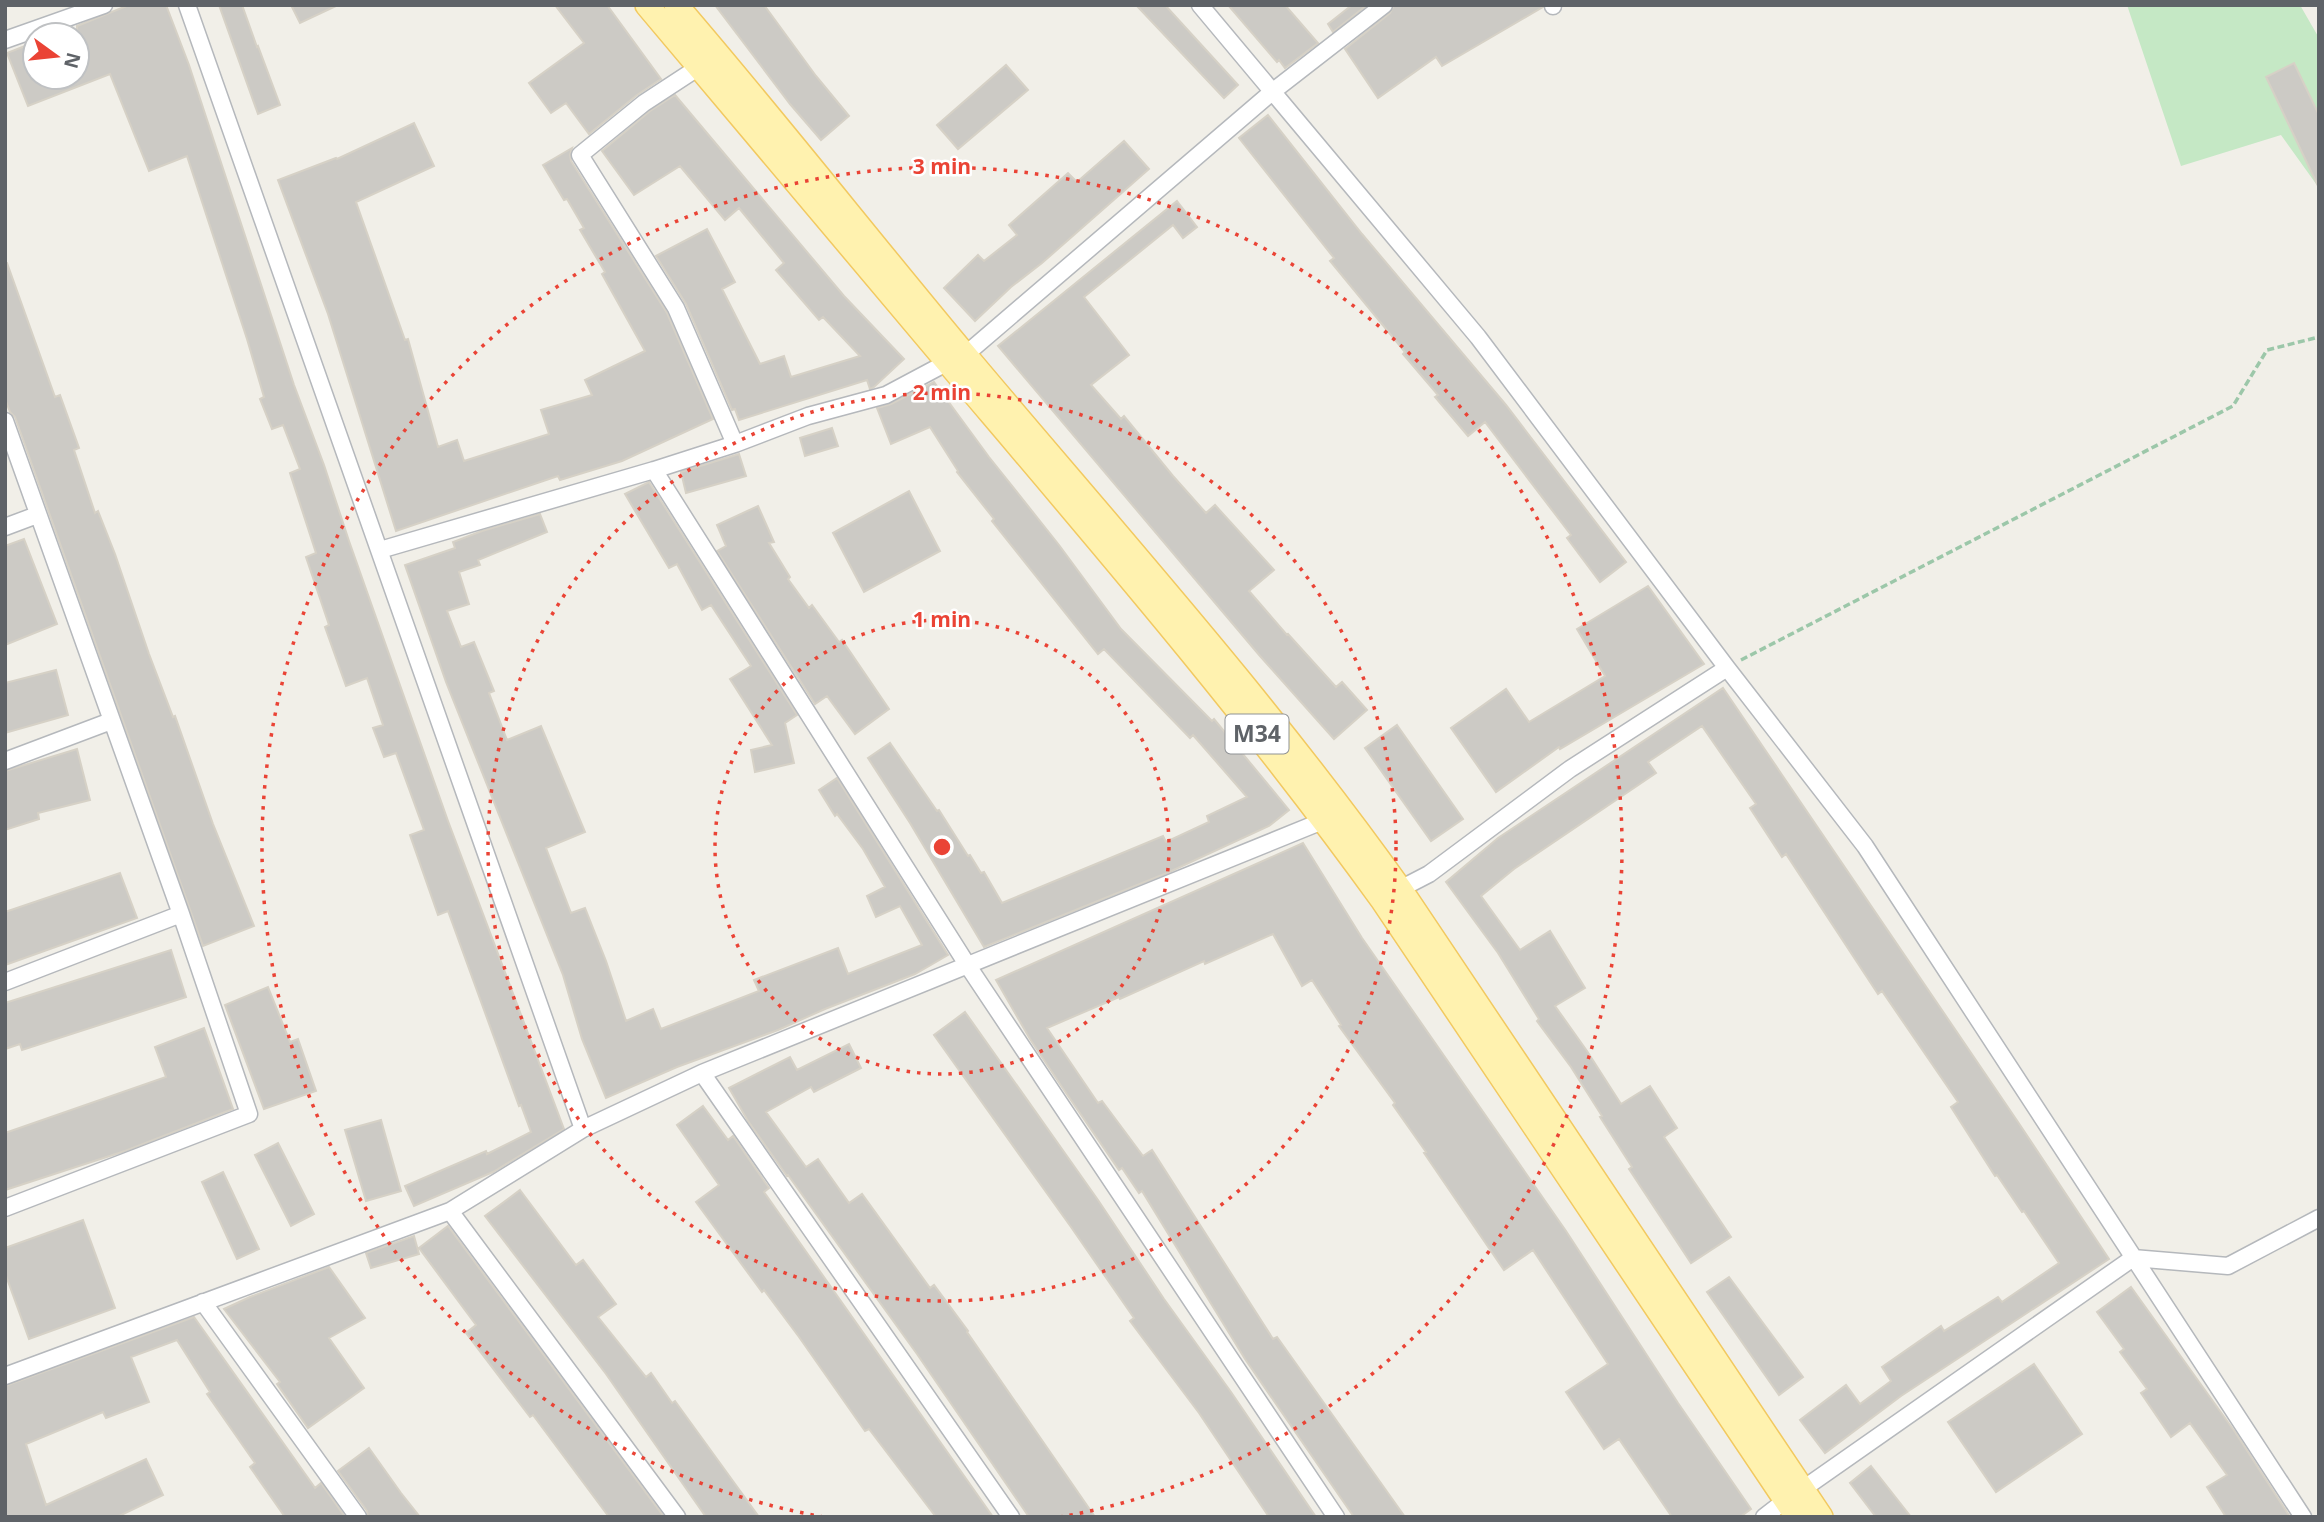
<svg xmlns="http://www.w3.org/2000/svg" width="2324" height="1522" font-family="'Open Sans',sans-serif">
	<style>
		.green { fill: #c5e8c5 }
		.building { fill: #cccac5; stroke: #d6d1c6; stroke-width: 2 }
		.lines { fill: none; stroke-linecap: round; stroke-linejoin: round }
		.minor-casing { stroke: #b5b8bc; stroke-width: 19 }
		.primary-casing { stroke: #f2c960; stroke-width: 26 }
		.path { stroke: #9cc7a9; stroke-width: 3.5; stroke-dasharray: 7 3.5; stroke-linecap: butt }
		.minor { stroke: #fff; stroke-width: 16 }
		.primary { stroke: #fff2af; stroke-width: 23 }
		.ring { fill: none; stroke: #ea4335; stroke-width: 3.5; stroke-dasharray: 3.5 7 }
		.labels { text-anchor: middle; stroke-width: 5; stroke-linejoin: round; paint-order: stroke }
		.shield { fill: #fff; stroke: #8f9295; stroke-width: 2 }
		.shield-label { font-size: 23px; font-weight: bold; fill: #5f6368 }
		.centre { fill: #ea4335; stroke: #fff; stroke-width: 3.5 }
		.ring-label { font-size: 21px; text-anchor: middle; font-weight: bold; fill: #ea4335; stroke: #fff; stroke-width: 5; stroke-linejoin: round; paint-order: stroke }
	</style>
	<rect width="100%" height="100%" fill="#f1efe8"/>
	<path class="green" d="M2127,5H2300L2319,38V188L2281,135L2181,166Z"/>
	<path class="building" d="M129,5H166L189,65L294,385L324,465L349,541L448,821L564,1129L493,1172L414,1206L405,1186L486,1151L487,1154L531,1132L521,1105L519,1106L448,911L438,915L410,835L424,830L396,753L384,757L373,728L383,725L367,678L346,686L325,627L329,625L306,557L316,553L290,473L300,469L283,425L272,429L260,399L264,397L247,339L187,156L149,171L110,74L28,106L7,53L35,42V77H77V26Z
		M219,5H242L257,47L258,46L280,105L258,114Z
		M291,5H338L300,23Z
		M555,5H607L661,79L637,95L589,134L566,103L551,113L529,83L584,43Z
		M715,5H764L816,76L849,116L821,140L790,104Z
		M1136,5H1165L1238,85L1224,98Z
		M1228,5H1285L1318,43L1285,68L1279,60L1277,62Z
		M1352,5H1367L1333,32L1328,24Z
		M1394,5H1543V7L1442,66L1436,57L1378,98L1345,49L1390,13Z
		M2294,63L2319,115V188L2266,77Z
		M1006,65L1028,90L958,149L937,125Z
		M675,95L844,296L904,359L874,387L870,389L867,380L739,420L735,409L732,410L686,304L656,256L707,229L735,282L722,289L760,364L784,356L791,377L860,356L823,317L819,320L776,270L784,263L739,208L725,220L680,166L634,195L602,151L650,111Z
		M1268,115L1362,234L1506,405L1626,562L1600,582L1567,538L1571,535L1485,422L1468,436L1435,397L1438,395L1403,354L1405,352L1330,261L1334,258L1239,138Z
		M414,123L434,166L356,202L405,340L408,339L438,447L457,440L464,461L549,434L541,410L592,395L585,380L645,351L602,274L605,272L580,230L584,228L567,199L564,200L543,165L572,148L570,155L571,161L667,313L713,419L622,461L560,480L558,476L396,531L328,314L278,180L336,158L337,159Z
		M1124,141L1149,169L1042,263L1011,287L975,321L944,288L978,255L984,261L1017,235L1009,225L1068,173L1077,182Z
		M1177,201L1197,227L1183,238L1173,225L1084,297L1129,355L1091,385L1121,419L1124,416L1173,476L1206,513L1215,505L1274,570L1249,591L1287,635L1288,634L1336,687L1342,682L1367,710L1334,739L1260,656L998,346Z
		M5,263H7L55,397L60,395L79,448L74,450L95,513L98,511L115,554L149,654L173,717L175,716L213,824L254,926L203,946L15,417L10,412L5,399Z
		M934,382L989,457L1059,545L1121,629L1212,721L1214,719L1289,810L1269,826L1167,873L984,947L910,823L868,758L890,743L937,811L939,810L968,856L970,855L981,873L984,872L1002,903L1163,836L1166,842L1209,822L1207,816L1247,797L1193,735L1190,738L1104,649L1098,654L992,521L994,519L957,472L958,471L930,427L891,444L877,408L891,404Z
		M832,428L838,446L805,456L800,438Z
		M739,454L746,476L686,493L681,472Z
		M649,482L797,715L785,723L794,763L755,772L751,750L772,745L730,679L751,666L711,605L702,610L677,564L669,568L625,494Z
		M909,491L940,551L864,592L833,533Z
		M758,506L774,542L769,543L790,577L788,579L809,608L812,605L839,642L842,640L889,709L855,734L827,696L815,704L717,551L726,546L717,525Z
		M540,514L547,532L478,560L480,565L459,572L469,604L447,611L461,647L474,642L494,691L489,693L507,740L541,726L585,832L546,848L571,913L585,908L606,961L626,1021L653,1009L661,1029L759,991L754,980L838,948L848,974L922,945L900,906L876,917L867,896L885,887L863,849L837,814L835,816L819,790L837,778L948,955L915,974L825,1009L778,1030L677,1067L606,1098L582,1039L563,975L446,682L405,565L455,548L453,542L482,531Z
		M24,539L57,624L5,645V546Z
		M1648,586L1704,664L1560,749L1559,747L1496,792L1451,728L1506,689L1529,722L1605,676L1577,629Z
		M56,670L68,715L5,733V683Z
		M1723,688L2018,1122L2109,1259L1901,1396L1825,1453L1800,1420L1846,1385L1860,1404L1891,1381L1882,1367L1941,1326L1944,1331L1998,1297L2002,1302L2059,1263L2024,1211L2022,1212L1997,1175L1995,1176L1951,1107L1958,1102L1882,991L1878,994L1786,854L1782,857L1750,808L1756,804L1702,726L1648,762L1656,773L1514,869L1481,896L1520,950L1550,931L1585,988L1555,1006L1587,1051L1621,1104L1650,1086L1677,1128L1664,1137L1731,1237L1691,1263L1629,1169L1632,1167L1600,1117L1602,1116L1571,1067L1537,1021L1539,1019L1498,953L1446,882L1498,838Z
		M1397,725L1463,819L1431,841L1365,748Z
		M77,749L90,800L38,813L39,819L5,830V771Z
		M1303,843L1362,938L1566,1231L1678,1403L1751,1509L1740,1517H1672L1619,1439L1604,1449L1566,1392L1608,1364L1533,1250L1504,1270L1424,1153L1426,1152L1393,1105L1395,1103L1339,1026L1341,1025L1312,980L1302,986L1273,934L1205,964L1204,961L1120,999L1119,997L1047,1028L1098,1103L1102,1101L1143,1156L1152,1150L1273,1339L1277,1337L1405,1517H1354L1245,1359L1142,1191L1139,1193L1122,1168L1119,1170L1062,1087L1030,1039L996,980Z
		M120,873L137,918L5,965V912Z
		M171,950L186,997L22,1050L20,1044L5,1049V1003Z
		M268,987L290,1042L298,1039L316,1091L264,1109L225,1005Z
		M965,1012L1098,1200L1164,1299L1231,1392L1316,1517H1269L1199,1413L1130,1321L1134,1318L1071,1227L934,1035Z
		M204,1028L233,1109L125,1151L5,1190V1133L166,1077L155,1047Z
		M849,1044L861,1068L814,1092L811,1087L766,1112L806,1167L818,1159L849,1203L862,1194L930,1288L934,1285L968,1331L967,1332L1095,1517H1029L917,1354L788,1175L787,1176L748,1121L729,1088L790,1057L797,1070Z
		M703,1106L728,1140L733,1136L769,1188L764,1192L993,1517H936L869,1429L865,1431L799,1337L764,1290L762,1292L696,1202L719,1185L677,1125Z
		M381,1120L401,1191L366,1201L345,1130Z
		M278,1143L314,1214L291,1226L255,1155Z
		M223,1172L259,1249L237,1259L202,1182Z
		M520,1190L576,1265L583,1260L616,1304L598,1317L646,1377L651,1373L672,1403L675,1401L759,1517H706L606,1374L485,1216Z
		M83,1220L115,1308L29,1339L5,1273V1248Z
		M448,1226L664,1517H609L533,1415L530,1417L466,1333L476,1325L419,1248Z
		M414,1236L419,1254L371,1268L366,1253Z
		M329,1267L365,1318L329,1338L364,1388L308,1428L277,1384L280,1382L224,1309L250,1297Z
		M1729,1277L1803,1377L1779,1395L1707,1292Z
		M2131,1287L2235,1432L2290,1517H2226L2207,1487L2227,1475L2190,1423L2171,1437L2141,1393L2147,1389L2120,1352L2124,1349L2097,1312Z
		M194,1317L313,1485L315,1488L321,1483L345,1517H285L250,1467L255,1463L207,1394L210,1392L177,1340L131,1357L149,1402L106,1418L103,1412L26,1444L46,1505L146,1459L163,1495L117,1517H5V1386Z
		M2034,1364L2082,1434L1996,1492L1948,1422Z
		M369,1448L401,1493L420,1517H368L367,1511L338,1471Z
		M1871,1466L1911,1517H1876L1850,1483Z"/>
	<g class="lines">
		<defs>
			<path id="minor" d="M187,5L583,1129
				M1200,5L1478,337L1727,668L1865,846L2303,1517
				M1553,5V6
				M5,40L104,5
				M699,67L644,103L580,155L676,308L735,444
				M965,355L1272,92L1384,5
				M5,421L181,914L249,1114L5,1208
				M654,470L968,966L1336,1517
				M5,527L37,515
				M380,550L654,470L735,444L808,416L886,395L948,362
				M5,761L111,721
				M1400,889L1429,874L1570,769L1727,668
				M5,982L181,914
				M702,1073L1011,1517
				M450,1211L677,1517
				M203,1302L358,1517
				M5,1376L450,1211L583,1129L702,1073L1325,820
				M1803,1489L2133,1258L2228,1266L2319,1218
				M1764,1517L1786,1500"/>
			<path id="primary" d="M647,5C758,136 867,267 977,397C1117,562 1257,726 1383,901L1797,1517
				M676,5C775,120 868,239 965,355C1113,531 1267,702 1400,889L1821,1517"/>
		</defs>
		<use href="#minor" class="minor-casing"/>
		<use href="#primary" class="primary-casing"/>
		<path class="path" d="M1741,660L2233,406L2267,350L2319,337"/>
		<use href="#minor" class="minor"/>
		<use href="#primary" class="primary"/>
	</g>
	<g class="ring">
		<circle cx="942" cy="847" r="227"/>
		<circle cx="942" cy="847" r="454"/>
		<path d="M824 1517A680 680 0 1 1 1060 1517"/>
	</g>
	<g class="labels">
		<rect class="shield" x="1225.5" y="714.5" width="63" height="39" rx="5"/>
		<g class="shield-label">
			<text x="1257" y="742">M34</text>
		</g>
	</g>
	<circle cx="942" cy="847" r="10" class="centre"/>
	<g class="ring-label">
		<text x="942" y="174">3 min</text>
		<text x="942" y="400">2 min</text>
		<text x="942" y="627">1 min</text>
	</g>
	<rect width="2324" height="1522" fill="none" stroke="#5f6368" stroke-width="14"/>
	<g transform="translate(56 56) rotate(105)"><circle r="33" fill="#ffffff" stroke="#bfc1c3" stroke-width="2"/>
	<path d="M0-5L12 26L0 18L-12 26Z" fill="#ea4335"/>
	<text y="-10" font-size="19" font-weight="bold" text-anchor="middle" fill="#5f6368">N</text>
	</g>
</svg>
